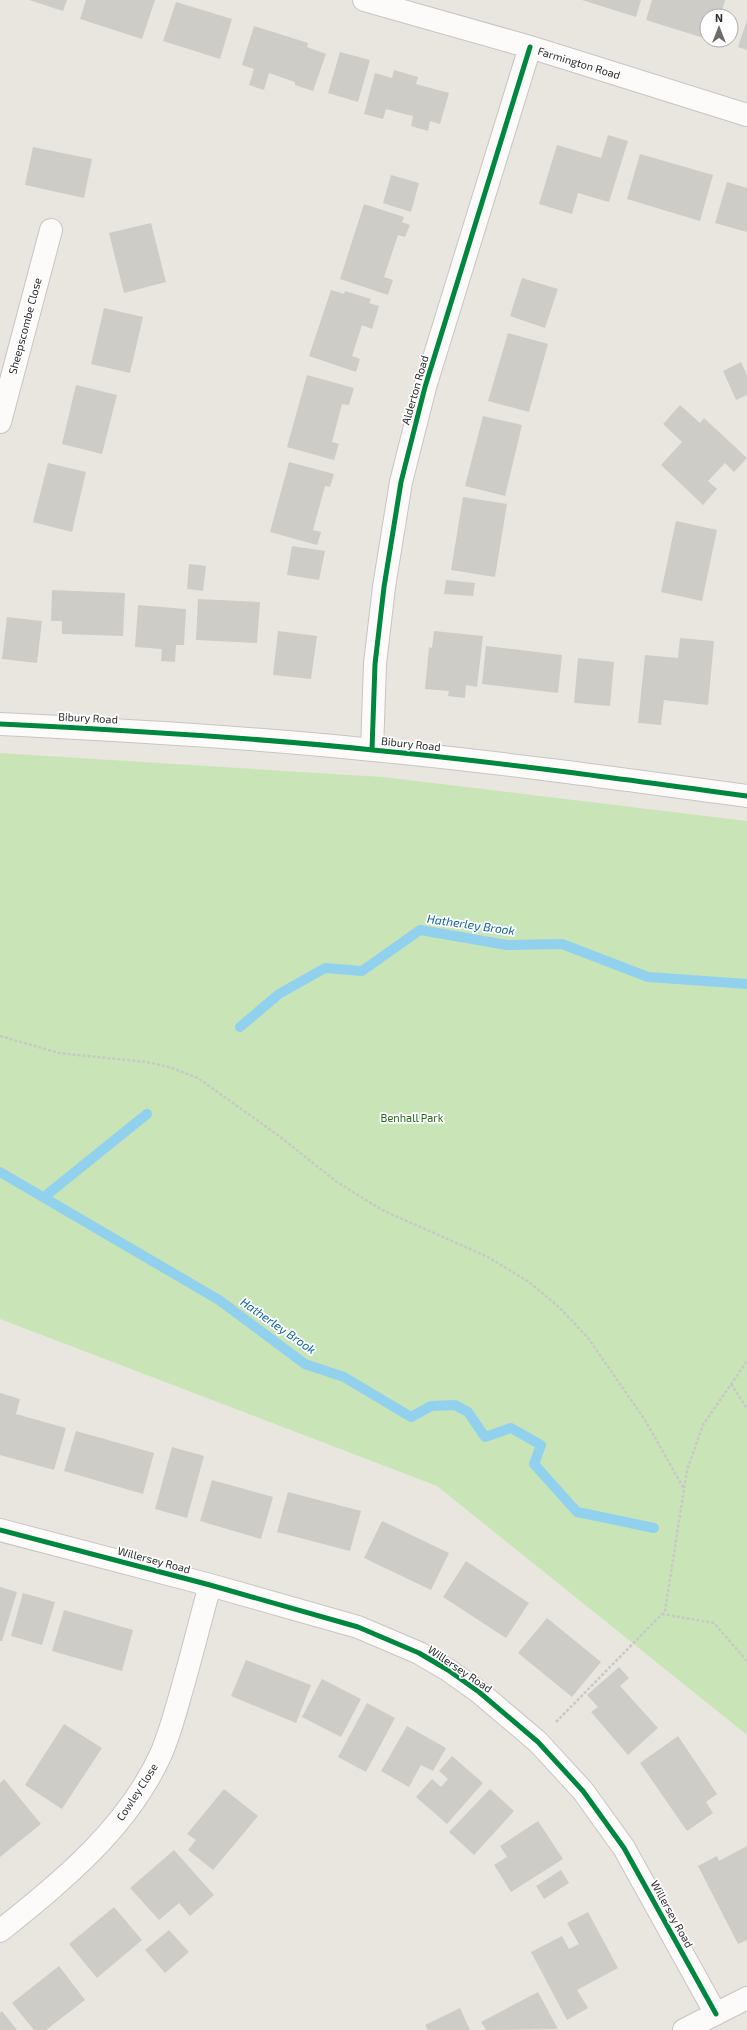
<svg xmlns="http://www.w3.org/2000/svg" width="747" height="2030" font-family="'Exo 2',sans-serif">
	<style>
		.green { fill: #c9e5b8 }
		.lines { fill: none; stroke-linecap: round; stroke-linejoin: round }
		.stream { stroke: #92d1ed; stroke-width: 10 }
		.building { fill: #ceccc7 }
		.street-casing { stroke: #c6c5c6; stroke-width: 24 }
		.path { stroke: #c8c8c7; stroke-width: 2.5; stroke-dasharray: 3 2; stroke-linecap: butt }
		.street { stroke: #fcfbfa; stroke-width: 22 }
		.cycleway-casing { stroke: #fff; stroke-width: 8 }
		.cycleway { stroke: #00873e; stroke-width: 5 }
		.labels { text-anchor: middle; stroke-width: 3.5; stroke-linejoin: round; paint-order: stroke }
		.street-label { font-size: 11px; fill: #2b2b2b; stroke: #fff }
		.park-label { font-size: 11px; fill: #256a18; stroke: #fff }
		.water-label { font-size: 12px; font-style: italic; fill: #0964a0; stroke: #fff }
	</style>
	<rect width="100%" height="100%" fill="#e9e6e0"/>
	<path class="green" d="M0,753L383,777L747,821V1735L437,1486L0,1319Z"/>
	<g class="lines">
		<path class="stream" d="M240,1027L279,994L325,968L362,971L420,930L507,945L562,944L648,977L747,984
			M0,1172L219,1300L305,1364L344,1377L411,1417L431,1406L455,1405L468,1412L485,1437L511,1428L541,1445L534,1464L577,1512L654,1528
			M44,1197L147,1114"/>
	</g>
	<path class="building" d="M29,0H67L63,11Z
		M86,0H155L142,39L80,19Z
		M582,0H641L636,17Z
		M652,0H724L725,1L720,16H707V39L646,20Z
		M176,2L232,19L220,59L163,41Z
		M747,20V50L738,47Z
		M254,26L308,43L307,47L326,54L313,91L295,85V82L269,73L264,90L249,85L254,69L242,65Z
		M340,52L370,60L358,102L328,93Z
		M394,70L418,77L416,84L449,93L440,124L430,121L428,131L411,126L413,116L408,115L386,109L383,119L364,114L375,73L392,78Z
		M608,135L628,141L609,202L578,193L572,214L539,204L557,145L601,158Z
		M33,147L92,159L84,198L25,185Z
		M640,154L713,175L700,221L627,199Z
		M391,175L419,183L411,212L383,203Z
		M727,182L747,188V232L715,223Z
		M364,204L404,217L402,222L410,225L405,237L398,235L384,277L393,280L388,295L340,279Z
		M151,223L166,282L124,293L109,233Z
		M522,278L558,289L545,328L510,316Z
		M331,290L344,294L345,291L371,299L369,303L379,306L372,329L362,325L352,356L360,359L356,372L309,356Z
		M104,308L143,317L130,373L91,364Z
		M508,333L548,344L529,412L488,401Z
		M741,362L747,375V395L736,400L723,371Z
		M307,375L354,388L349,405L342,404L332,442L339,444L334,460L287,447Z
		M76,385L117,395L102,454L62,444Z
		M680,405L700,423L704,418L747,458L734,472L725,463L708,481L717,489L703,505L661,465L682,442L663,424Z
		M483,416L522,425L505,496L465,486Z
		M289,462L334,474L330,487L325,486L313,530L321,532L317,545L270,532Z
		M48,463L86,472L72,532L33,522Z
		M463,497L507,504L495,577L451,570Z
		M676,521L717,530L702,601L661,592Z
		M292,546L325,551L319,580L287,575Z
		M189,564L206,566L203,591L187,589Z
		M446,580L475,583L473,596L444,594Z
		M52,590L125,593L123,636L62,634V621H51Z
		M198,599L260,602L257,643L196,640Z
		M138,605L186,609L184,645H176L175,662L161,661L162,649L135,647Z
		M7,617L42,621L37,663L2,659Z
		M278,631L317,636L311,679L273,675Z
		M434,631L483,636L477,687L466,685L465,698L448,696L449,691L425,689L429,647L432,648Z
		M680,638L714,641L708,705L664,700L661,725L638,723L645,655L678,658Z
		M486,646L562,655L558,693L482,684Z
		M578,658L614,662L610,706L574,703Z
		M0,1393L20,1399L16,1414L66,1428L54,1470L0,1455Z
		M76,1431L154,1453L143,1494L64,1471Z
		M172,1447L204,1456L187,1518L155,1509Z
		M212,1480L273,1497L261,1539L200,1521Z
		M288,1492L361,1511L350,1551L277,1532Z
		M382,1521L449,1553L431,1590L364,1558Z
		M466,1561L529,1603L506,1638L443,1597Z
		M0,1587L17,1592L2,1641H0Z
		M23,1593L55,1602L42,1645L11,1636Z
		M64,1610L133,1630L122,1671L52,1651Z
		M547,1618L601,1662L572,1697L518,1653Z
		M246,1660L311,1685L296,1723L231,1696Z
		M619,1667L629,1678L620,1686L658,1728L628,1755L591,1712L598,1707L587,1695Z
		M322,1679L361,1699L341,1737L302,1717Z
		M367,1703L395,1718L366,1772L338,1757Z
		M64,1724L102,1748L62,1809L25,1785Z
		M407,1726L446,1748L433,1771L421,1765L409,1787L381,1771Z
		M678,1736L717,1794L706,1802L713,1813L687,1831L640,1763Z
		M452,1756L483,1783L447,1824L416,1797L432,1779L441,1787L448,1779L439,1771Z
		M4,1779L41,1824L0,1857V1783Z
		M224,1789L258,1816L213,1870L188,1850L196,1840L187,1834Z
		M490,1789L514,1811L474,1855L449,1832Z
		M538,1821L563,1859L511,1892L494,1865L507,1857L500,1846Z
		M747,1846V1940L738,1944L698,1866L717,1856L719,1861Z
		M174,1850L214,1895L190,1916L179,1903L159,1920L130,1888Z
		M561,1870L569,1883L544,1899L536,1886Z
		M114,1907L142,1940L97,1978L69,1944Z
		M588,1912L618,1968L577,1990L588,2008L567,2020L531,1952L562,1936L569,1949L579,1944L567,1923Z
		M169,1930L189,1952L165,1973L145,1950Z
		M59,1966L85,2000L46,2030H34L12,2003Z
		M538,1992L558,2029L486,2030L481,2022Z
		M460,2008L470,2030H428L425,2025Z
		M2,2011L17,2030H0V2013Z"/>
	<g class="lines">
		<defs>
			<path id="street" d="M364,0L530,47L747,115
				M0,422L51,230
				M0,724C124,730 249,737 373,750C498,762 622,779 747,796
				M372,750L375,664L384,587L401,482L425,387L530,47
				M0,1530L210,1585L358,1627L419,1653L448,1670L479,1692L538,1742L583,1791L624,1848L716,2014
				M0,1931C62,1881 127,1829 161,1754C171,1731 177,1706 184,1682C193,1650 201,1618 210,1585
				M684,2030L747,1998"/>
		</defs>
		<use href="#street" class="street-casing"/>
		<path class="path" d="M0,1036L59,1053L147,1062L169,1067L198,1078L279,1136L337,1182L382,1210L488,1257L529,1282L560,1308L588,1338L645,1420L684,1489
			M731,1384L747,1408
			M662,1614L714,1623L747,1661
			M556,1722L665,1611L687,1470L703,1425L747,1361"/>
		<use href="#street" class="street"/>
		<defs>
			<path id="cycleway" d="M0,724C124,730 249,737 373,750C498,762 622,779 747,796
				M372,750L375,664L384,587L401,482L425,387L530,47
				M0,1530L210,1585L358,1627L419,1653L448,1670L479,1692L538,1742L583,1791L624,1848L716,2014"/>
		</defs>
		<use href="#cycleway" class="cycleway-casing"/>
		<use href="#cycleway" class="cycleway"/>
	</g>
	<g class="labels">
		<g class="street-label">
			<text transform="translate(579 63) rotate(17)" y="4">Farmington Road</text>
			<text transform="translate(25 326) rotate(-75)" y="4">Sheepscombe Close</text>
			<text transform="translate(415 390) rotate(-74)" y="4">Alderton Road</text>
			<text transform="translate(88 718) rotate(3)" y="4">Bibury Road</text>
			<text transform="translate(411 744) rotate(6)" y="4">Bibury Road</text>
			<text transform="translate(154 1560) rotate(15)" y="4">Willersey Road</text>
			<text transform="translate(460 1669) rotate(34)" y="4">Willersey Road</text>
			<text transform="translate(137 1792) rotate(-57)" y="4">Cowley Close</text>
			<text transform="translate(672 1914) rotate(61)" y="4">Willersey Road</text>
		</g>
		<g class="park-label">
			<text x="412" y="1122">Benhall Park</text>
		</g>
		<g class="water-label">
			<text transform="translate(471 925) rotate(8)" y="4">Hatherley Brook</text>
			<text transform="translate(278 1326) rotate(35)" y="4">Hatherley Brook</text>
		</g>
	</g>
	<g transform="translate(719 28)"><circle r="19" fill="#ffffff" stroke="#aaaaaa"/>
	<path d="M0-3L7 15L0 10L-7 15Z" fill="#6e6c6a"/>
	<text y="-6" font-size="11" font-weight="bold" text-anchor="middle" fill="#2b2b2b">N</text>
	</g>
</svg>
